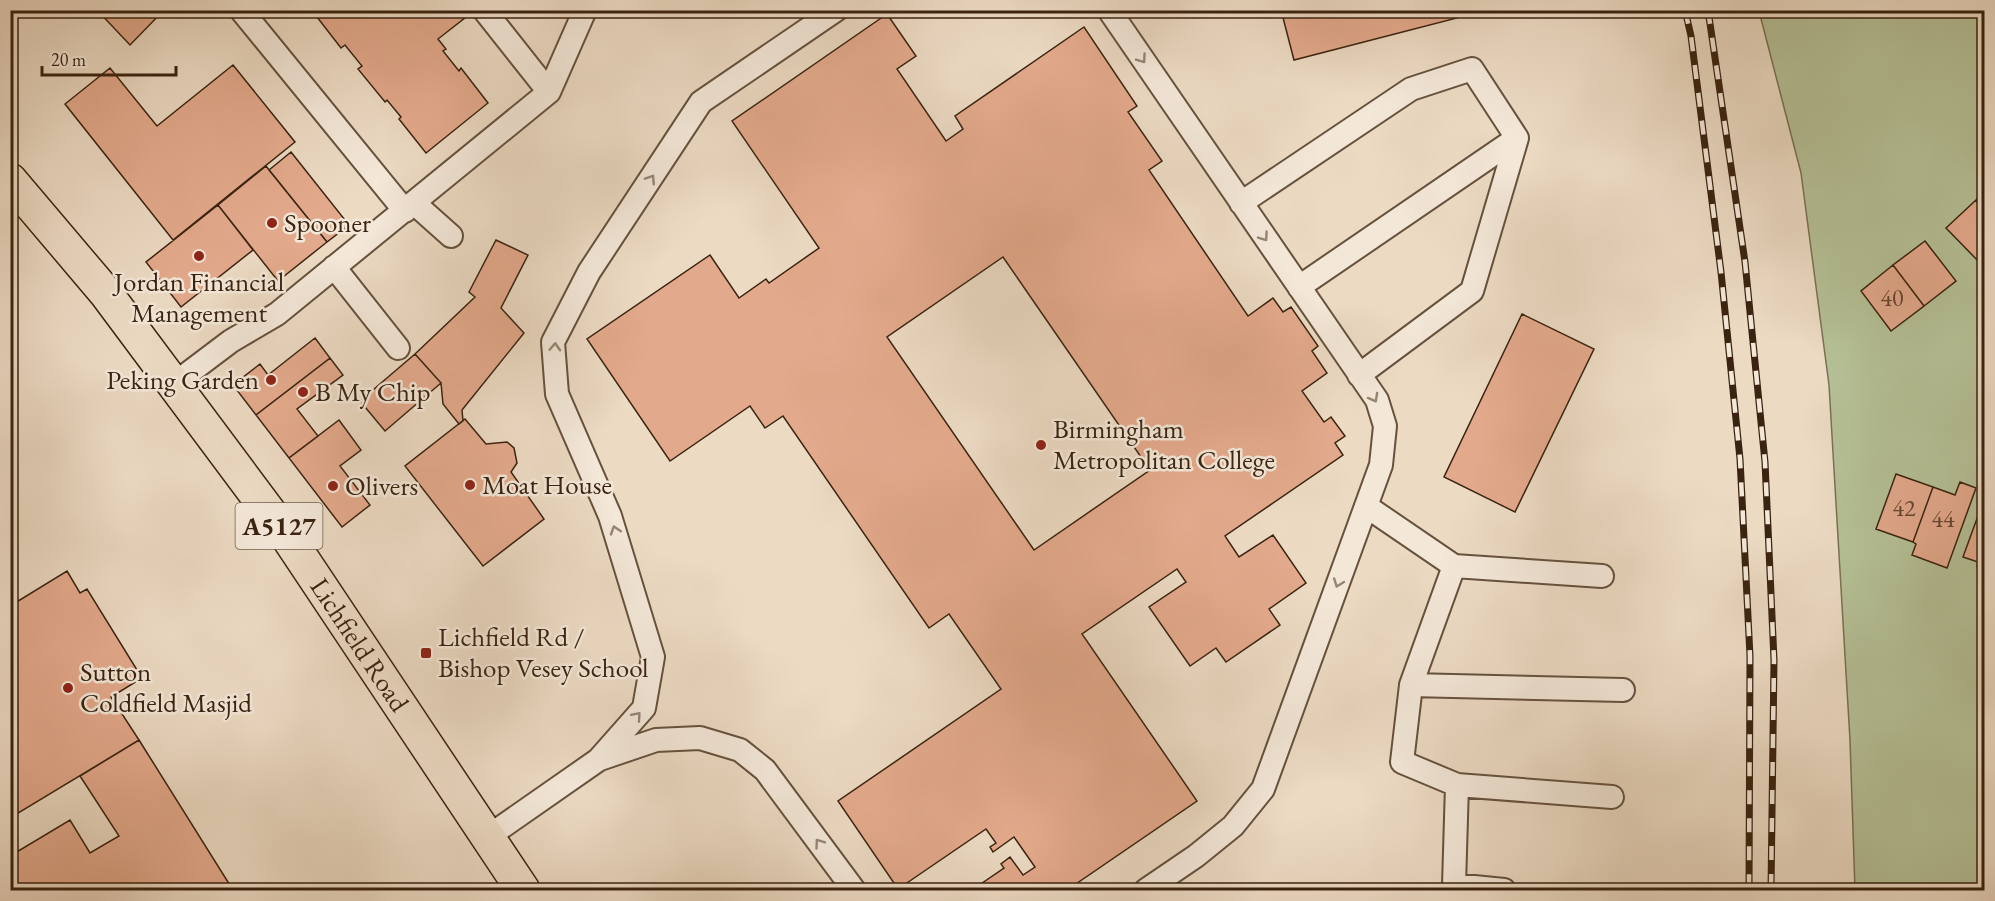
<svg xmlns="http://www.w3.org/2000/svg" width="1995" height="901" font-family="'EB Garamond',serif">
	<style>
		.green { fill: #b5c096; stroke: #787253; stroke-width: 1.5 }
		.building { fill: #e3a98c; stroke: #3a2310; stroke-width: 1.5; fill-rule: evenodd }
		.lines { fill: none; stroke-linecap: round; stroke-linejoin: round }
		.lane-casing { stroke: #66513d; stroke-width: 26 }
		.primary-casing { stroke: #3a2310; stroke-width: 36 }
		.lane { stroke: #f3e7d8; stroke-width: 22 }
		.primary { stroke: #ecdac3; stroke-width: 33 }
		.rail-casing { stroke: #3a2310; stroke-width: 7 }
		.rail { stroke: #f3e7d8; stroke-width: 4.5; stroke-dasharray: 14; stroke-linecap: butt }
		.oneway { stroke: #968574 }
		.poi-dot { fill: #8f2418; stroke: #f3e7d8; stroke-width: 2 }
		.labels { text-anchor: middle; stroke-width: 5; stroke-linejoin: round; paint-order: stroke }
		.number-label { font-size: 24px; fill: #64442f }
		.shield { fill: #f3e7d8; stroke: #725e4c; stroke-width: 1.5 }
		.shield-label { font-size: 26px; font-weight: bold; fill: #3a2310 }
		.poi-label { font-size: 27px; fill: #3a2310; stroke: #f3e7d8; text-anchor: start }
		.street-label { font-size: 27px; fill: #3a2310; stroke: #f3e7d8 }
	</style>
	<rect width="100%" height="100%" fill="#ecdac3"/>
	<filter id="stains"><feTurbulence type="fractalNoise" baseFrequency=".00333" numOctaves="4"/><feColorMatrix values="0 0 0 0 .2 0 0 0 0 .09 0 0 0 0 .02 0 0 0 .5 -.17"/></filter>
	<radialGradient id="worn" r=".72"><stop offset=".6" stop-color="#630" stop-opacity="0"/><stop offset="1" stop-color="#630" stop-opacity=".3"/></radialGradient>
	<path class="green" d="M1759,11H1984V890H1855L1850,740L1829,385L1801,173Z"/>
	<path class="building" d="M97,10H164L130,45Z
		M317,10H461L466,17L438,39L446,49L443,51L459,71L461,68L488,103L426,153L399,119L401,117L387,100L385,102L358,69L362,66L345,45L341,48L317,17L320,14Z
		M1281,10H1484V11L1294,60Z
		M887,14L916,56L897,69L946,141L963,129L955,116L1084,27L1137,106L1128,112L1162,161L1149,170L1248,316L1273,298L1283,312L1291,307L1318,346L1312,351L1327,373L1302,391L1324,422L1331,417L1345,436L1335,443L1343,455L1225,536L1239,557L1273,535L1306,583L1269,609L1280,625L1226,662L1216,648L1190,666L1149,607L1186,582L1177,569L1082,634L1197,801L1067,890H972L1004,868L1001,864L1010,857L1023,875L1035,867L1014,837L993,852L990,847L996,843L986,829L898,889L838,801L1001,689L949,614L929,628L783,416L765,428L750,406L670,461L587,339L710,255L739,298L766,279L769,283L819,248L732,121ZM1003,257L1150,470L1034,550L887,337Z
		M233,65L295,142L173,240L65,104L110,68L157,126Z
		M291,152L349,225L327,242L269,170Z
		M266,166L327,242L278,281L218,205Z
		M1984,192V209L1976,200Z
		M1976,200L1984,209V261L1981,264L1946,228Z
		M218,205L253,250L181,307L146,262Z
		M496,240L528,255L501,308L524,333L462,410L463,421L459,424L443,404L441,383L415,354L475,297L469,292Z
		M1925,241L1956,281L1924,306L1893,265Z
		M1893,265L1924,306L1891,331L1861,291Z
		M1522,314L1594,349L1515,512L1444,477Z
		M315,338L330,358L256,415L233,385L260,364L268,375Z
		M415,354L441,383L385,431L360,401Z
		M330,358L343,375L297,409L318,436L289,458L256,415Z
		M465,419L486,444L507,442L514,448L517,463L511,472L544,519L483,566L405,466Z
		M339,420L361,450L340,466L370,505L342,527L289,458Z
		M1896,474L1933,487L1913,542L1876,529Z
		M1960,482L1976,488L1947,568L1912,555L1916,544L1913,542L1933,487L1955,495Z
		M1983,502H1984V569L1977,566L1978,562L1963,557Z
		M67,571L80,593L87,589L142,678L111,697L139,740L10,818V606Z
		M139,740L233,890H10V856L70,820L90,853L119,836L80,776Z"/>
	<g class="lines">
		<defs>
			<path id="lane" d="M241,10L405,211
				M484,10L549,92
				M1109,10L1377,400L1385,426L1381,465L1263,789L1233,826L1196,856L1146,890
				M414,203L451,236
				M1241,203L1411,89L1472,69L1517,138L1299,287
				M334,267L398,348
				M1359,375L1472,291L1517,138
				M174,384L231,341L277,314L549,92L585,10
				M1366,506L1454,566L1602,576
				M1454,566L1411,685L1623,690
				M1411,685L1402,762L1457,785L1612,797
				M600,759L656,740L700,738L740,750L765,770L854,890
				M1457,785L1454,885L1504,890
				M489,836L598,760L644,708L653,657L610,516L557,394L553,342L589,272L701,102L836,10"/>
			<g id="primary">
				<path id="s1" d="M10,180L105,292L287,536L523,890"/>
			</g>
		</defs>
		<use href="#lane" class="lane-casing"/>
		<use href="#primary" class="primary-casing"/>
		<use href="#lane" class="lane"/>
		<use href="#primary" class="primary"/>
		<defs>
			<path id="rail" d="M1685,10L1691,36L1721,272L1740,459L1750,656L1749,890
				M1708,10L1745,262L1765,462L1774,660L1771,890"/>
		</defs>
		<use href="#rail" class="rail-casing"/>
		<use href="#rail" class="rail"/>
	</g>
	<defs><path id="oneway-chevron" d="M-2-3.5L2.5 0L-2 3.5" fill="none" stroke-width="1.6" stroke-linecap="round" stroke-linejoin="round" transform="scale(1.5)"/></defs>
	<g class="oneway">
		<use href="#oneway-chevron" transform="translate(1142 59) rotate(55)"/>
		<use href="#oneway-chevron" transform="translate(651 179) rotate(-57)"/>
		<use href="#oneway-chevron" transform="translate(1264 237) rotate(55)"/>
		<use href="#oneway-chevron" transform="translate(555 347) rotate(-87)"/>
		<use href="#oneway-chevron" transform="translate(1374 398) rotate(61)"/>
		<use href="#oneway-chevron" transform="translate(615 530) rotate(-108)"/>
		<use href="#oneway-chevron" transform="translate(1338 583) rotate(110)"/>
		<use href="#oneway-chevron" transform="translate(637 716) rotate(-49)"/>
		<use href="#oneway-chevron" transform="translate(819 843) rotate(-126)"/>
	</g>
	<g class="poi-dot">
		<circle cx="272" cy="223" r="6"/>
		<circle cx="199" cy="256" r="6"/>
		<circle cx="271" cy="380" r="6"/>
		<circle cx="303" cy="392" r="6"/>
		<circle cx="1041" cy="445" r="6"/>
		<circle cx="470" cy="485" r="6"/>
		<circle cx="333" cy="486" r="6"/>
		<rect x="420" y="647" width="12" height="12" rx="3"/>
		<circle cx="68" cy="688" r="6"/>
	</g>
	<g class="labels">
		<g class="number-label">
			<text x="1892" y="306">40</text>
			<text x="1904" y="516">42</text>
			<text x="1943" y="527">44</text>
		</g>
		<rect class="shield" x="235.5" y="503" width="87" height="46" rx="4.5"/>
		<g class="shield-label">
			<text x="279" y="535">A5127</text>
		</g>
		<g class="poi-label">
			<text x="284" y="232">Spooner</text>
			<text x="199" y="291" text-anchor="middle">Jordan Financial<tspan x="199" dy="31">Management</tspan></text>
			<text x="259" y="389" text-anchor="end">Peking Garden</text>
			<text x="315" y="401">B My Chip</text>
			<text x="1053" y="438">Birmingham<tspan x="1053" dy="31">Metropolitan College</tspan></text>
			<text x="482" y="494">Moat House</text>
			<text x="345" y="495">Olivers</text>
			<text x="438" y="646">Lichfield Rd /<tspan x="438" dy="31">Bishop Vesey School</tspan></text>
			<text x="80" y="681">Sutton<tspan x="80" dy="31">Coldfield Masjid</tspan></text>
		</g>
		<g class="street-label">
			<text dy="9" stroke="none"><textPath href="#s1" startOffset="582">Lichfield Road</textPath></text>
		</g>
	</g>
	<rect width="1995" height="901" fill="none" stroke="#ecdac3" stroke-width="36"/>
	<rect x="12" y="12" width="1971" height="877" fill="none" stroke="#3a2310" stroke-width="3"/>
	<rect x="18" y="18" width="1959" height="865" fill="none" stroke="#3a2310" stroke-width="1.5"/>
	<path d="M42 66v9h134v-9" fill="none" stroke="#3a2310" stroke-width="3"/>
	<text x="51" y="66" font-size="18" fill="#3a2310" stroke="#f3e7d8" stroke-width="4.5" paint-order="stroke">20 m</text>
	<rect width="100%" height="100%" filter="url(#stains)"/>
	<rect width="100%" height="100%" fill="url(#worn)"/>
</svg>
